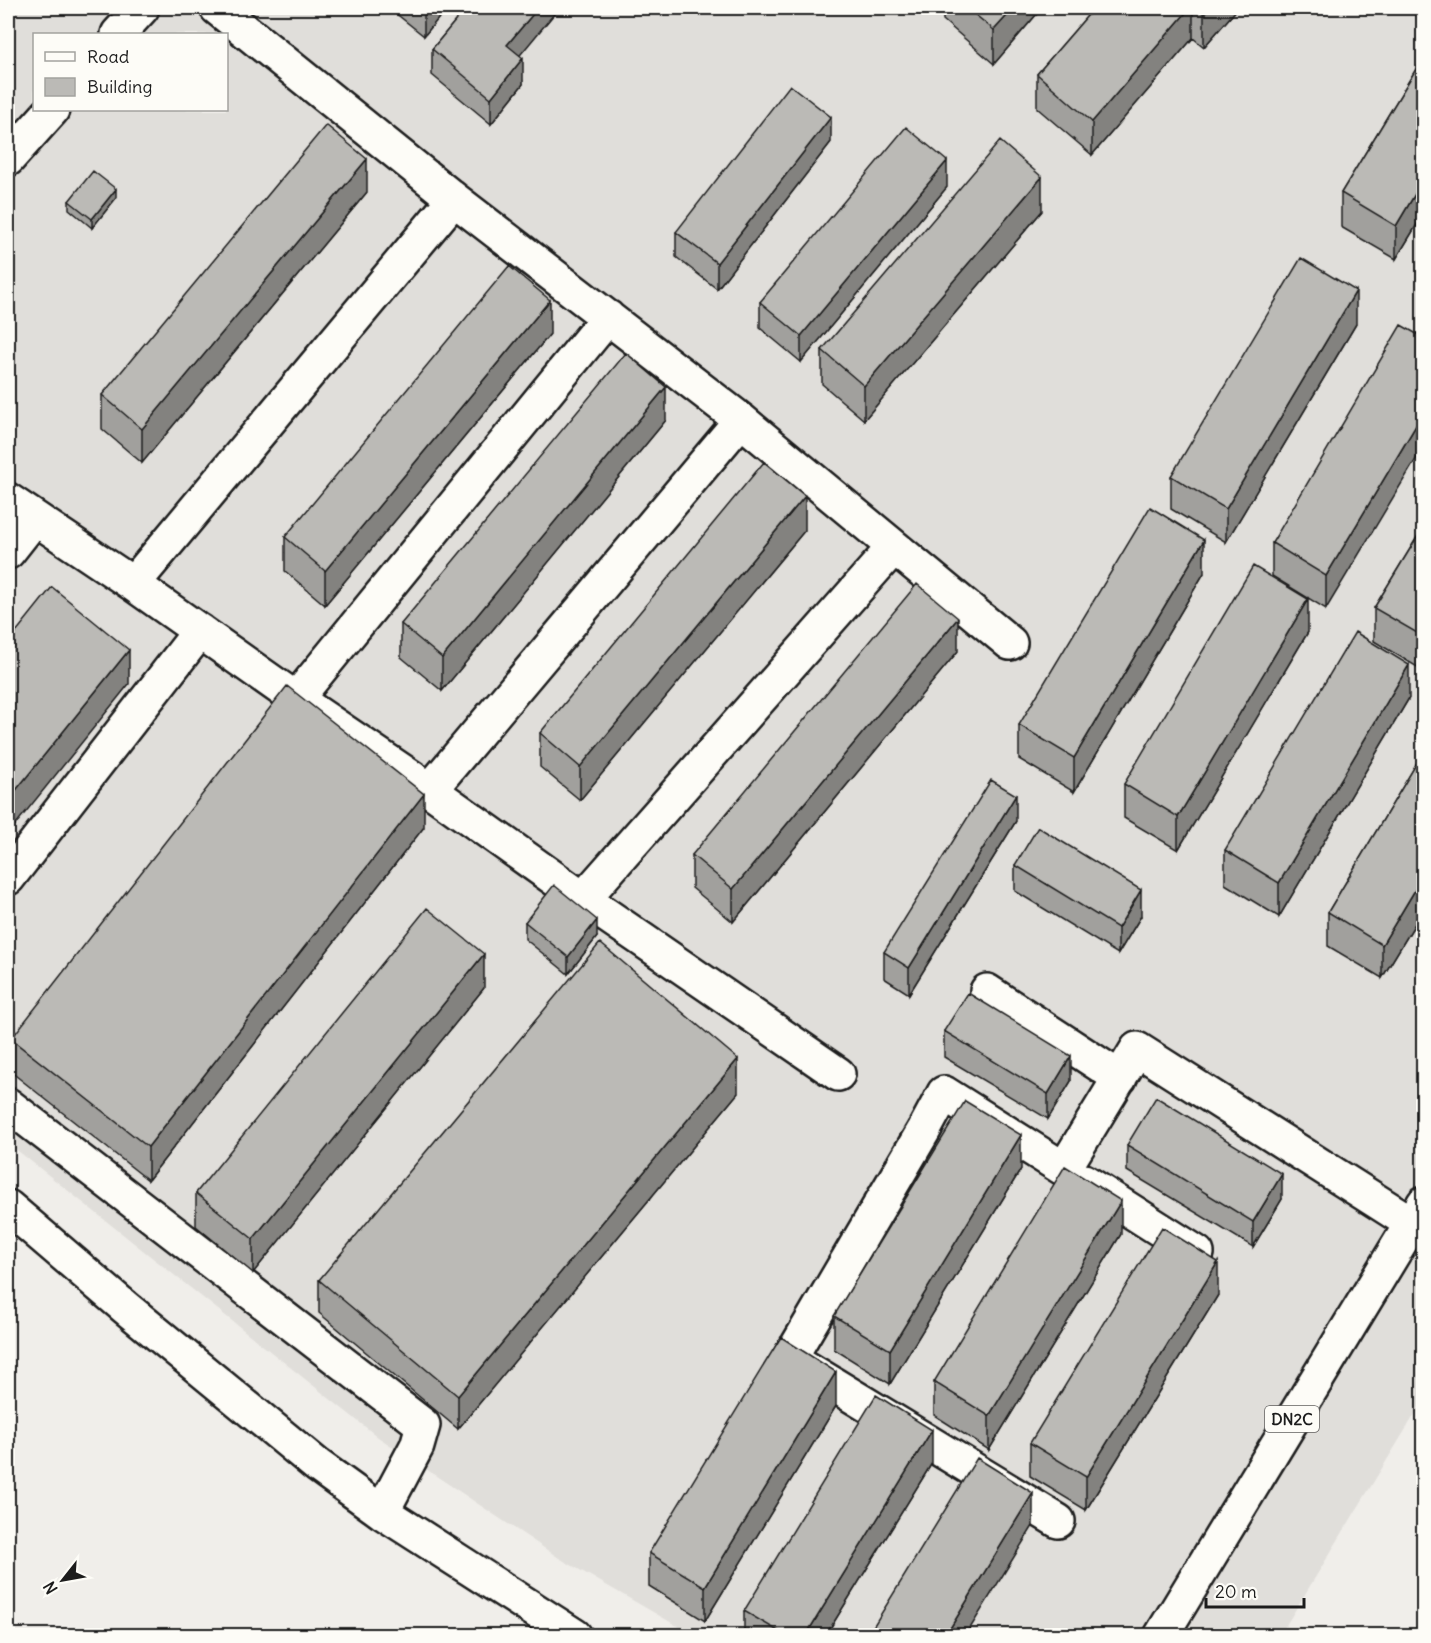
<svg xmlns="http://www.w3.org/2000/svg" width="1431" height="1643" font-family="Delius,sans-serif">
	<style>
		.built { fill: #e0deda; fill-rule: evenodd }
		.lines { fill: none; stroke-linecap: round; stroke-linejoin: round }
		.minor-casing { stroke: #1c1c1c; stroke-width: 38 }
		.major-casing { stroke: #1c1c1c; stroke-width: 38 }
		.minor { stroke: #fdfcf7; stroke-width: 33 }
		.major { stroke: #fdfcf7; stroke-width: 33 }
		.wall { fill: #a1a09d; stroke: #1c1c1c; stroke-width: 1.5 }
		.shaded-wall { fill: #83827f; stroke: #1c1c1c; stroke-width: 1.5 }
		.building { fill: #bbbab6; stroke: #1c1c1c; stroke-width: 1.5 }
		.labels { text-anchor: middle; stroke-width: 5; stroke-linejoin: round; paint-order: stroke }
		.shield { fill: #fdfcf7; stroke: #605f5e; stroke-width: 1.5 }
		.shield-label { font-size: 16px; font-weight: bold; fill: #1c1c1c }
	</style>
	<rect width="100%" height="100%" fill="#f0eeea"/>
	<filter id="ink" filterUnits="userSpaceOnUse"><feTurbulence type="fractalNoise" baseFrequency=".0167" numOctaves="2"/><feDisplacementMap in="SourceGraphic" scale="12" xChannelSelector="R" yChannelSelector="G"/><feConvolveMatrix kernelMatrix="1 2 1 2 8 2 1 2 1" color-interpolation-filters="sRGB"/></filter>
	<g filter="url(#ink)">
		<path class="built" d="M8,8H1423V1401L1280,1635H693L559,1558L378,1437L8,1143ZM34,34H226V110H34Z"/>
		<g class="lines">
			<defs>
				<path id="minor" d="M217,8L454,199L741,420L1010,643
					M118,34L142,8
					M8,159L52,110
					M8,500L133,584L296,699L430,790L583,899L838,1074
					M8,552L34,519
					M133,584L454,199
					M296,699L608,317
					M430,790L741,420
					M8,878L200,631
					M583,899L894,547
					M987,991L1120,1078
					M8,1105L423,1425L417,1446L382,1512
					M1084,1181L1197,1253
					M8,1207L126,1308L317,1465L382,1512L575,1636
					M1058,1521L790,1358L924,1130L944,1093L1064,1169L1137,1049L1411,1223"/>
				<path id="major" d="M1161,1636L1424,1203"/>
			</defs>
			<use href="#minor" class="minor-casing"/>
			<use href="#major" class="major-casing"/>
			<use href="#minor" class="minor"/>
			<use href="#major" class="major"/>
		</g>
		<path class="wall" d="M389,8H447L424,36Z
			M466,8H559L519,55L523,84L491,124L432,75V49Z
			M943,8H1042L994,64L943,20Z
			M1094,8H1238L1204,47L1193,38L1092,155L1037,108V74Z
			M1424,56V213L1396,259L1341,227V193Z
			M831,142L717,289L676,257V232Z
			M947,187L801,362L760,328V302Z
			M367,192L142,463L102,429V395Z
			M116,198L92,228L69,209V201Z
			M1042,211L864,420L822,384V350Z
			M1356,324L1226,542L1171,509V476Z
			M550,334L325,605L285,571V537Z
			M1424,338L1326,609L1272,576V543Z
			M666,420L442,691L401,657V624Z
			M1424,526V671L1374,641V608Z
			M805,530L580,800L540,767V733Z
			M1204,573L1074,792L1019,759V725Z
			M1308,632L1178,850L1124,818V784Z
			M958,651L733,922L692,888V855Z
			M1409,698L1279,917L1225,884V850Z
			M1424,751V909L1382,978L1328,946V912Z
			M1016,821L909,994L884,978V952Z
			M424,827L148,1180L11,1072V1039Z
			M1015,865L1141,916L1118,954L1015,891Z
			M525,922L597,937L568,974L525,939Z
			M484,988L253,1273L196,1226V1193Z
			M944,1031L1071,1081L1048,1119L944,1057Z
			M738,1093L458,1429L319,1313V1280Z
			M1127,1145L1282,1199L1253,1247L1127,1171Z
			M1021,1169L890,1384L834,1349V1316Z
			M1121,1234L989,1450L934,1415V1382Z
			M1218,1295L1086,1510L1030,1476V1443Z
			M836,1406L705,1621L649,1586V1553Z
			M932,1463L826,1635H744V1611Z"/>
		<path class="shaded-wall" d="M424,8H447L424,36Z
			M538,8H559L507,71V45Z
			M1014,8H1042L994,64V30Z
			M1190,8H1193V38L1092,155V122Z
			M1209,8H1238L1204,47V14Z
			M523,58V84L491,124V98Z
			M831,117V142L717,289V263Z
			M367,159V192L142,463V429Z
			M947,161V187L801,362V336Z
			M1042,177V211L864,420V386Z
			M1424,179V213L1396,259V226Z
			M116,189V198L92,228V219Z
			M1356,291V324L1226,542V509Z
			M550,300V334L325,605V571Z
			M666,387V420L442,691V658Z
			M1424,412V446L1326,609V576Z
			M805,496V530L580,800V767Z
			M1204,540V573L1074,792V758Z
			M1308,599V632L1178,850V817Z
			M958,618V651L733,922V889Z
			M129,650V684L8,834V800Z
			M1409,665V698L1279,917V883Z
			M424,794V827L148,1180V1147Z
			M1016,795V821L909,994V968Z
			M1424,875V909L1382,978V945Z
			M1141,890V916L1118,954V928Z
			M597,920V937L568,974V957Z
			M484,954V988L253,1273V1239Z
			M1071,1056V1081L1048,1119V1094Z
			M738,1059V1093L458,1429V1396Z
			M1021,1135V1169L890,1384V1350Z
			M1282,1174V1199L1253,1247V1222Z
			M1121,1201V1234L989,1450V1416Z
			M1218,1262V1295L1086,1510V1477Z
			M836,1372V1406L705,1621V1587Z
			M932,1430V1463L826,1635H806Z
			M1033,1493V1526L966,1635H946Z"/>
		<path class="building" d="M466,8H538L507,45L523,58L491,98L432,49Z
			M967,8H1014L994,30Z
			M1094,8H1190L1092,122L1037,74Z
			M1196,8H1209L1204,14Z
			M1424,56V179L1396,226L1341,193Z
			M790,85L831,117L717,263L676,232Z
			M326,125L367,159L142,429L102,395Z
			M906,127L947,161L801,336L760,302Z
			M1000,141L1042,177L864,386L822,350Z
			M93,171L116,189L92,219L69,201Z
			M1301,258L1356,291L1226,509L1171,476Z
			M509,266L550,300L325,571L285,537Z
			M1401,325L1424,338V412L1326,576L1272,543Z
			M626,353L666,387L442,658L401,624Z
			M764,462L805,496L580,767L540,733Z
			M1150,507L1204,540L1074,758L1019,725Z
			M1424,526V637L1374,608Z
			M1253,566L1308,599L1178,817L1124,784Z
			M917,584L958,618L733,889L692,855Z
			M52,587L129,650L8,800V642Z
			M1355,632L1409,665L1279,883L1225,850Z
			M287,686L424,794L148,1147L11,1039Z
			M1424,751V875L1382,945L1328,912Z
			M991,780L1016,795L909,968L884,952Z
			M1038,827L1141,890L1118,928L1015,865Z
			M554,885L597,920L568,957L525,922Z
			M427,908L484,954L253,1239L196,1193Z
			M600,943L738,1059L458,1396L319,1280Z
			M968,993L1071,1056L1048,1094L944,1031Z
			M1156,1097L1282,1174L1253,1222L1127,1145Z
			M965,1101L1021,1135L890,1350L834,1316Z
			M1065,1166L1121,1201L989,1416L934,1382Z
			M1162,1227L1218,1262L1086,1477L1030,1443Z
			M781,1337L836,1372L705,1587L649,1553Z
			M876,1395L932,1430L806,1635H785L744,1611Z
			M977,1458L1033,1493L946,1635H868Z"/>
	</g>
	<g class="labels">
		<rect class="shield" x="1265" y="1406" width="54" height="26" rx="4.5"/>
		<g class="shield-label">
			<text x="1292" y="1425">DN2C</text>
		</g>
	</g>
	<rect width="1431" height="1643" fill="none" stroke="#fdfcf7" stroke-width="30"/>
	<rect x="15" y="15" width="1401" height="1613" fill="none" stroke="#1c1c1c" stroke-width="2" filter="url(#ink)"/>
	<rect x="33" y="33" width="195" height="78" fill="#fdfcf7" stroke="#a3a29f" stroke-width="1.5"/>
	<rect x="45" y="52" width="30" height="9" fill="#fdfcf7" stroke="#a3a29f" stroke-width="1.5"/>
	<text x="87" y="63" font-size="18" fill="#1c1c1c">Road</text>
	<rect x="45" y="78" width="30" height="18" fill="#bbbab6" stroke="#a3a29f" stroke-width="1.5"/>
	<text x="87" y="93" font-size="18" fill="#1c1c1c">Building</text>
	<g transform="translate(63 1580) rotate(239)" stroke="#fdfcf7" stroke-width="4.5" paint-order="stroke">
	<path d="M0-4.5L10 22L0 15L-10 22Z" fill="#1c1c1c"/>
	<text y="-9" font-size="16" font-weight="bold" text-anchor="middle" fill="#1c1c1c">N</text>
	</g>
	<path d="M1206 1598v9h98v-9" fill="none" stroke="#1c1c1c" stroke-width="3"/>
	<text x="1215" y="1598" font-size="18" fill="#1c1c1c" stroke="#fdfcf7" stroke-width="4.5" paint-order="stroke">20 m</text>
</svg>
